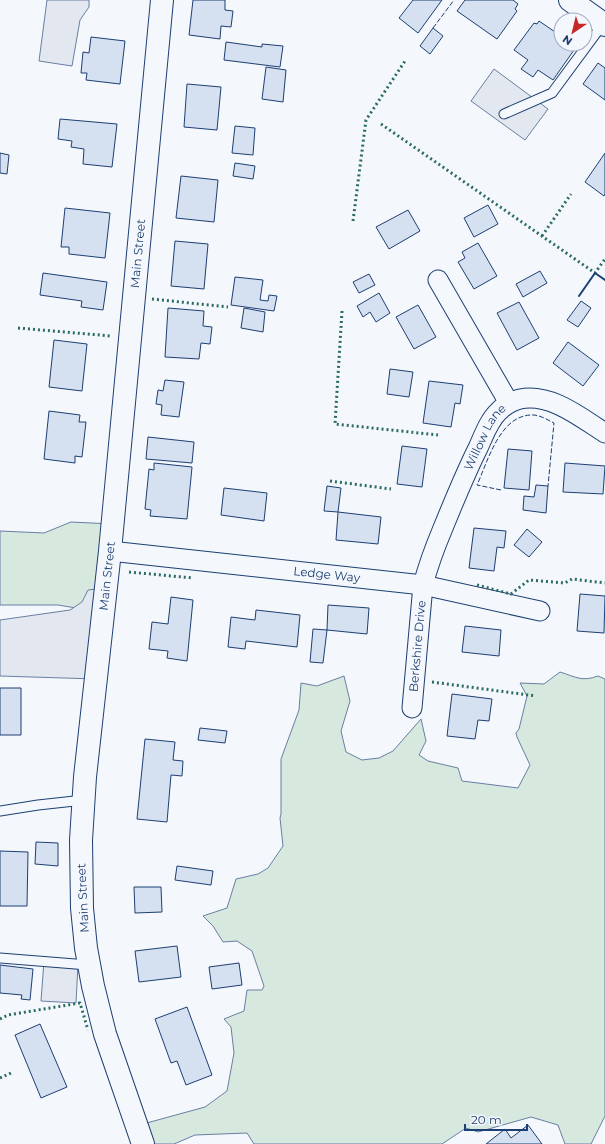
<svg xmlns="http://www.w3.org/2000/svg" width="605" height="1144" font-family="Montserrat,sans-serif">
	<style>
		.green { fill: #d7e8df; stroke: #687fa3 }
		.parking { fill: #e3e8f0; stroke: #687fa3 }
		.building { fill: #d5e0f0; stroke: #1d3f73 }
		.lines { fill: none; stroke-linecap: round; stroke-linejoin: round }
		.lane-casing { stroke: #1d3f73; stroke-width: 11 }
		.street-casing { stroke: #1d3f73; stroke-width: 21 }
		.secondary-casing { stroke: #1d3f73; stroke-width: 24 }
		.lane { stroke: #f4f7fb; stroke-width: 9 }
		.street { stroke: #f4f7fb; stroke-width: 19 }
		.secondary { stroke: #f4f7fb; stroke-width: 22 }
		.hedge { stroke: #2c6c60; stroke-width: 3; stroke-dasharray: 2 3; stroke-linecap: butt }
		.fence { stroke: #1d3f73; stroke-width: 1; stroke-dasharray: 5 2; stroke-linecap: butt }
		.wall { stroke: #1d3f73; stroke-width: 2 }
		.labels { text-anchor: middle; stroke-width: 3; stroke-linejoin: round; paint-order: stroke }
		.street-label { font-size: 12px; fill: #1d3f73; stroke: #f4f7fb }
	</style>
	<rect width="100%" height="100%" fill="#f4f7fb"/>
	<path class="green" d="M71,522L112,524L106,613L58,605H0V531L44,533Z
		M560,672C576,677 582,682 598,676L605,679V1116L591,1144H565L558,1125L531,1117L478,1132L466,1128L442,1144H254L247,1133L195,1135L174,1144H148L143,1124L205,1107L227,1091L234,1053L231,1027L224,1019L244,1011L247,990H262L264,986L252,951L237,941L223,942L213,926L203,916L227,908L236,879L258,874L268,868L283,846L280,818L281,814V759L299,710L301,683L317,686L344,676L350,701L341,731L346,752L362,760L379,758L393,751L421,719L426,741L419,755L428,761L458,768L462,781L518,788L530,765L517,737L516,733L519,729L527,696L520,683L544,684Z"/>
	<path class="parking" d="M47,0H89V7L80,20L72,66L39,61Z
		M494,69L548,109L525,140L471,101Z
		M106,588L96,679L0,676V620L70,610L82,602L88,590Z
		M44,961L78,964L76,1003L41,1001Z"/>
	<path class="building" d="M193,0H225V10L233,11L231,27L221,26L220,39L189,35Z
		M413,0H442L418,33L399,18Z
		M465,0H513L518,4L515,9L517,11L497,39L457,11Z
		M539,21L561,36V44L573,45L571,48L574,50L553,80L538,70L533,77L521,69L528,60L514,50L534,23L537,24Z
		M433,28L443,36L430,54L420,46Z
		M91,37L125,41L120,84L86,80L87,73H81L83,52L89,53Z
		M226,42L262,47V44L283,46L280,67L224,60Z
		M598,63L605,68V100L583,84Z
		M266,67L286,70L283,102L262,99Z
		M187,84L221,87L217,130L184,127Z
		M60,119L117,124L112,167L83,164L84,149L71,147L72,141L58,139Z
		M235,126L255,128L253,155L232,153Z
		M0,153L9,155L7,174L0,173Z
		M605,153V194L604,196L585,182Z
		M235,163L255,166L253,179L233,176Z
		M181,176L218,180L214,222L176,218Z
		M488,205L498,224L474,237L464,218Z
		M65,208L110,213L105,258L69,254V247H61Z
		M408,210L420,231L389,249L376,227Z
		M175,241L208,244L204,289L171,286Z
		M478,243L497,276L474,289L458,262L465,258L462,252Z
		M540,271L547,283L523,297L516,284Z
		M43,273L107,282L103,310L81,307L82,301L40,295Z
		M369,274L375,285L359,293L353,282Z
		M235,277L263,280L260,300L268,301L269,295L277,296L274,311L231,305Z
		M379,293L390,313L376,322L370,312L363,317L357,306Z
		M581,301L591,308L578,327L567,320Z
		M519,302L539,338L517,350L497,313Z
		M418,305L436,337L414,349L396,317Z
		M168,308L204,311L203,326L212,327L210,344L201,343L199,359L165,357Z
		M244,308L265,312L263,332L241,328Z
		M54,340L87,344L82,391L49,387Z
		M568,342L599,365L583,386L553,363Z
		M390,369L413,372L409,397L387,394Z
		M165,380L184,382L179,417L161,415L162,405L156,404L158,390L163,391Z
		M429,381L463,385L460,404L455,403L451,427L423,423Z
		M49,411L80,415L79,422H86L82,457L75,456V463L44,459Z
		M148,437L194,442L192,463L146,459Z
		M402,446L427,449L422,487L397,484Z
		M508,449L532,451L529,490L504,488Z
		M154,463L192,467L187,519L150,516L151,510L145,509L149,469L154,470Z
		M565,463L605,466L603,494L563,492Z
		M536,485L548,486L546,513L523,510L524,496L534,497Z
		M327,486L341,488L338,512L324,511Z
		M224,488L267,493L264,521L221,515Z
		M338,512L381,517L378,544L336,540Z
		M474,528L506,531L504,548L497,547L494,571L469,568Z
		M527,529L542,542L529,557L514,545Z
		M580,594L605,596L604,633L577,631Z
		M171,597L193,600L187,661L167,658L168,651L149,649L152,622L168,624Z
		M328,605L369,608L367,634L327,630Z
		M256,610L300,615L297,647L246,641L245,649L228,647L231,617L255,620Z
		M465,626L501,630L499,656L462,652Z
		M313,629L327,630L323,663L310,662Z
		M0,688H21V735H0Z
		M452,694L492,699L489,721L478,720L475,739L447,736Z
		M200,728L227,731L225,743L198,740Z
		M145,739L175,742L173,760L183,761L182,776L171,775L167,822L137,819Z
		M36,842L58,843V866L35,864Z
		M0,851L28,852L27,906H0Z
		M177,866L213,871L211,885L175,880Z
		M134,887H161L162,912L135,913Z
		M177,946L181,977L139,982L135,951Z
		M239,963L242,985L212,989L209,967Z
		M0,965L33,969L30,1000L21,999L22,995L0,993Z
		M187,1007L212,1075L186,1085L177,1061L171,1063L155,1019Z
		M40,1024L67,1087L41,1098L15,1035Z
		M528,1125L542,1144H486L505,1129L511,1138Z"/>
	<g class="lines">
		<defs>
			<path id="lane" d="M504,114L552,93L603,24
				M0,811L38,805L84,800
				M0,958L88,965"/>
			<g id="street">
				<path d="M438,280L509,403"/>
				<path id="s1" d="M110,551L423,585L540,611"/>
				<path id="s2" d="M412,708L423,585C428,566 435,547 443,528C454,501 465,474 478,448C484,435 489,420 499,411C505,405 512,401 520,399C551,393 580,417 605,433"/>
			</g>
			<g id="secondary">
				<path d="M570,0L605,25"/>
				<path id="s3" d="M143,1144L105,1034L93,986L86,948L82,908L81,840L85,777L110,551L162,0"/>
			</g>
		</defs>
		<use href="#lane" class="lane-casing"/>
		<use href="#street" class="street-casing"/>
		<use href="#secondary" class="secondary-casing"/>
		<use href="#lane" class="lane"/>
		<use href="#street" class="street"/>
		<use href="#secondary" class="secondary"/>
		<path class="hedge" d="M381,124L595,273L605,259
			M353,221L366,120L405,61
			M542,236L571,194
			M152,299L228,307
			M342,311L335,424L438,435
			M18,328L111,336
			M330,481L391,489
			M129,572L193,578
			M477,585L511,594L529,580L565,583L572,579L605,583
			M432,682L536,696
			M0,1019L8,1015L80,1003L88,1030
			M0,1078L11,1073"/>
		<path class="fence" d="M433,28L454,0
			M501,490L477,485C488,461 500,414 533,415C540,415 548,420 554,423L548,486"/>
		<path class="wall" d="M579,296L595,273L605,280"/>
	</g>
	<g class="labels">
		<g class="street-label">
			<text dy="4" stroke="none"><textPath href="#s3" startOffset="902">Main Street</textPath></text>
			<text dy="4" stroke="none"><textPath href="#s2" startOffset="284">Willow Lane</textPath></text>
			<text dy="4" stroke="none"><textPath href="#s1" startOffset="218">Ledge Way</textPath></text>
			<text dy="4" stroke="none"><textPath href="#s3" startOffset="578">Main Street</textPath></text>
			<text dy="4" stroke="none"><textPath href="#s2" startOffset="62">Berkshire Drive</textPath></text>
			<text transform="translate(83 898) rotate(-93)" y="4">Main Street</text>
		</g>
	</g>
	<g transform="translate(573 32) rotate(215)"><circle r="19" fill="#f4f7fb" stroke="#9eadc5"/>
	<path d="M0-3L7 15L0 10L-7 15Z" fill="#c62828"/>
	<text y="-6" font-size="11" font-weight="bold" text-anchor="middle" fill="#1d3f73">N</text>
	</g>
	<path d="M465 1124v6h62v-6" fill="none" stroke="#1d3f73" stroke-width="2"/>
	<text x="471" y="1124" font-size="12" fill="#1d3f73" stroke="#f4f7fb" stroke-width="3" paint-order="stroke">20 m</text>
</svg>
